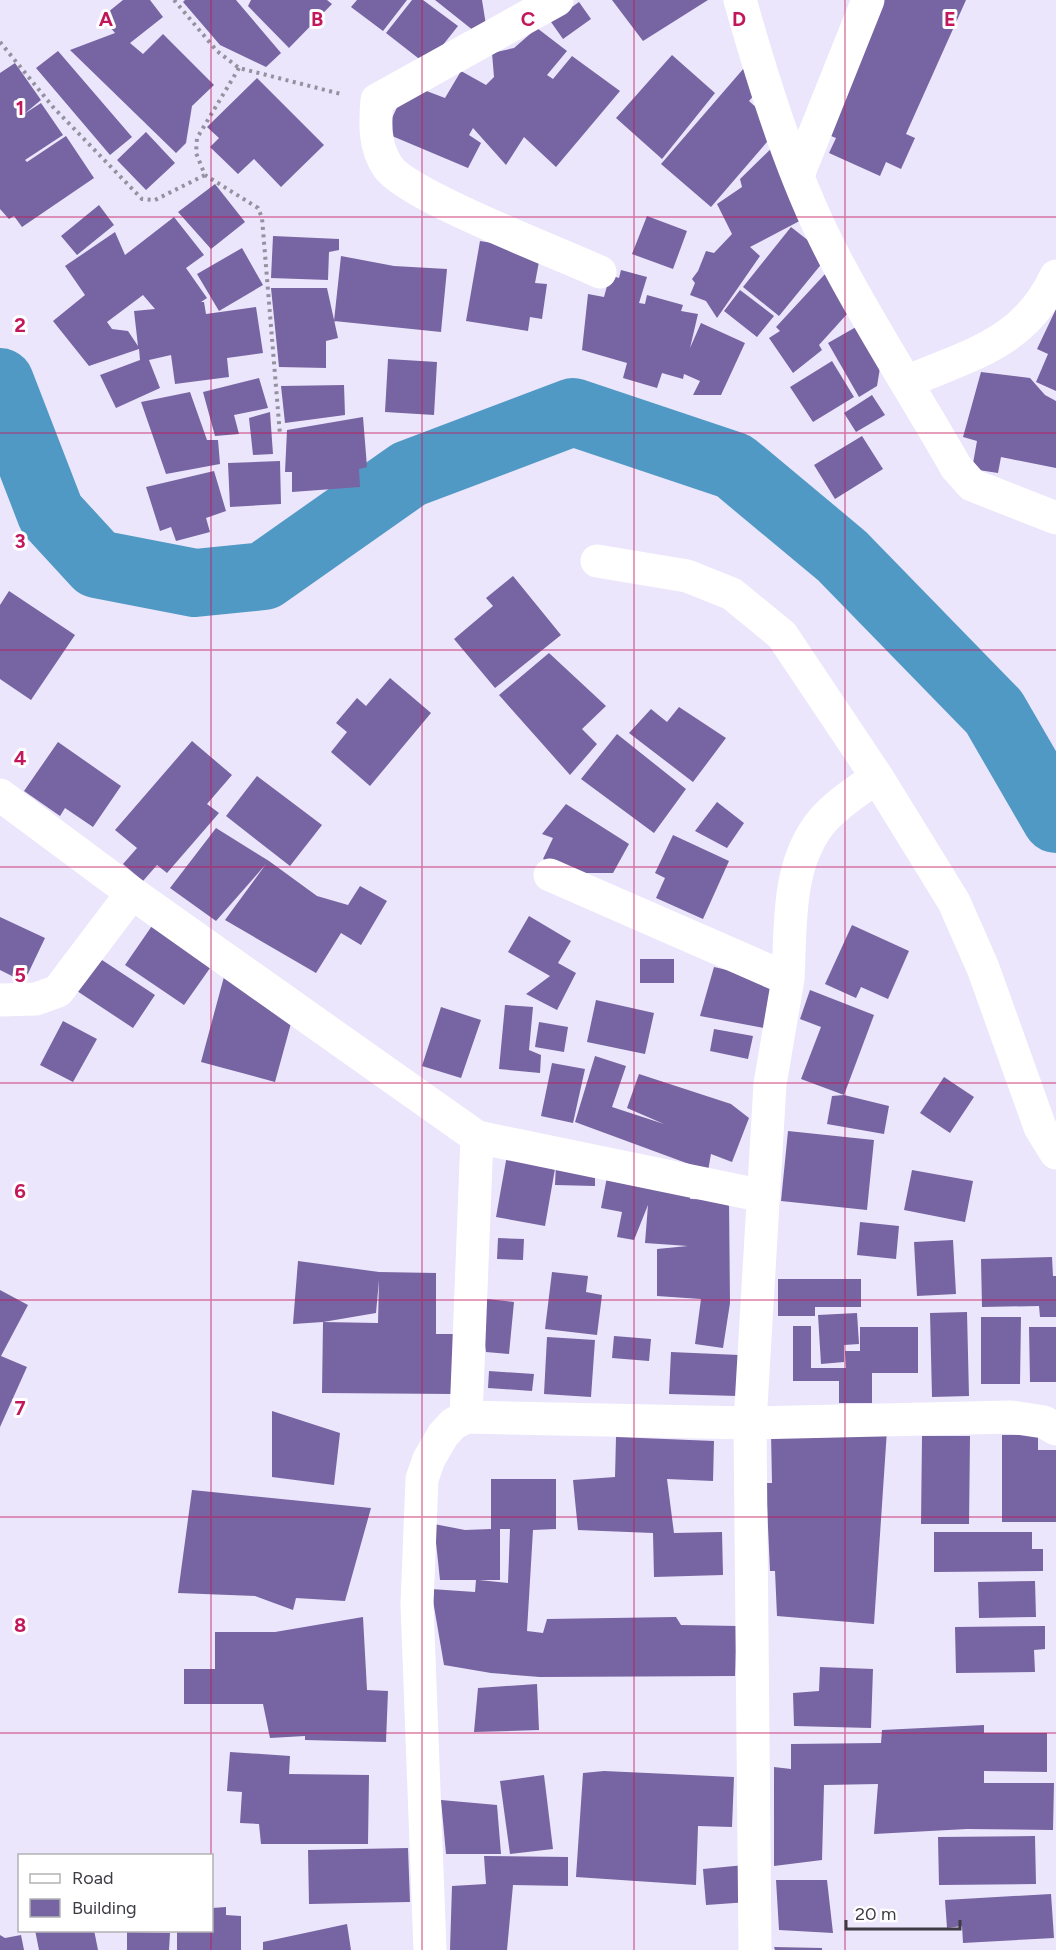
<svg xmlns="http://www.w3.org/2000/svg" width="1056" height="1950" font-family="Figtree,sans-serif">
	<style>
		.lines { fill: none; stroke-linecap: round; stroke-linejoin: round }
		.river { stroke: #5199c5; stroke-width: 68 }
		.building { fill: #7764a2; fill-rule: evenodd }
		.path { stroke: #9591a0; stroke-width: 4; stroke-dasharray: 3 4.5; stroke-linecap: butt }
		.minor { stroke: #fff; stroke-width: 33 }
		.grid { fill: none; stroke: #c2185b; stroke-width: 1.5; stroke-opacity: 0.55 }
		.grid-label { font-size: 20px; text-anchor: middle; font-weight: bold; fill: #c2185b; stroke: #fff; stroke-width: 6; stroke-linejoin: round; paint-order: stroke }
	</style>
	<rect width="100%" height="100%" fill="#ebe6fb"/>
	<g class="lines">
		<path class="river" d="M0,382L51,514L97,564L195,583L264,576L409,474L573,412L734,466L842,556L994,712L1056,819"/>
	</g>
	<path class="building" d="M123,0H150L163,17L130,43L143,54L163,34L214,85L192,106L186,143L176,153L70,50L115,33L102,17Z
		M185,0H236L281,53L266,67L220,45L183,2Z
		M251,0H327L332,4L289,48L248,6Z
		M357,0H407L383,31L351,7Z
		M412,0H423L458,26L427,65L386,33Z
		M435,0H482L486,25L474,31Z
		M612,0H708L643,41Z
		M881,0H966L906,134L915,138L901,169L886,162L880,176L829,153L836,138L821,132Z
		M579,2L591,19L563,39L551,22Z
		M537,28L567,51L547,75L553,79L572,56L620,91L556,167L524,137L506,165L473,128L469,135L481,143L468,168L385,133L408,84L445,98L461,71L486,85L494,77L492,53L514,48Z
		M58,51L132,137L110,155L36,68Z
		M672,55L715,93L662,159L616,118Z
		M15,63L41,100L24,114L41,103L63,135L25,160L27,162L66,136L94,178L22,227L14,216L9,219L0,209V73Z
		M744,68L763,85L749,101L779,128L711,207L661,164Z
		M257,78L324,145L281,187L254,159L238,174L210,147L219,138L207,127Z
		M146,132L175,163L146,190L117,160Z
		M780,140L811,215L750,247L760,256L717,318L706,301L690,295L695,283L692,279L698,271L706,251L714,253L732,234L717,204L742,187L740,179Z
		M215,184L245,222L211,249L178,212Z
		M99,205L114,225L77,255L61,236Z
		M647,216L687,231L673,269L632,254Z
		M174,217L204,255L186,268L207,298L201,302H204L206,314L256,307L263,353L227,358L229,377L175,384L171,355L149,360L160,388L116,408L100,375L140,360L139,349L89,366L53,321L85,295L65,266L115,232L125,255ZM143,295L155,309L134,311L138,346L128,331L112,329L107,322Z
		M791,227L828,256L779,316L743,287Z
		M273,236L339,239V250L329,252L328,280L271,278Z
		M480,241L541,251L535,283L547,284L542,319L530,317L528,331L466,321Z
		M242,248L263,285L219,311L197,274Z
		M341,256L394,266L447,269L441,332L334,321Z
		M621,270L647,277L639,303L645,304L647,295L683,305L681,311L698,314L690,348L701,323L745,343L721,395H693L700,381L684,374L683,379L662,373L657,388L623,378L627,363L582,350L588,294L604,297L610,275L619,278Z
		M825,274L857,303L819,345L822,350L793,373L769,338L780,331L776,327Z
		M271,288H327L338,338L326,341V368L279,367Z
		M740,290L774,316L757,337L724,311Z
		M1056,309V391L1036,382L1048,354L1037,349Z
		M863,323L882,356L877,386L859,397L828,343Z
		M388,359L437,362L434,415L385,412Z
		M832,361L854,397L813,422L790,387Z
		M981,372L1030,378L1045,395L1056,401V468L1001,457L998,473L972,469L977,441L963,437Z
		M259,378L268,408L234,415L239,434L215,436L203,392Z
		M344,385L345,415L285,423L281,386Z
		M190,392L207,440H218L220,464L166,474L141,402Z
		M872,395L885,415L856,432L844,413Z
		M270,412L273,454L253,455L249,418Z
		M363,417L367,467L359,469L360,487L292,492V472H285L287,430Z
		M862,436L883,469L835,499L814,465Z
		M280,461L281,504L230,507L228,463Z
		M214,471L226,511L206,518L210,532L176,541L171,527L160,531L146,487Z
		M513,576L561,635L495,688L454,639L493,606L486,598Z
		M9,591L75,635L31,700L0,679V605Z
		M549,653L606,706L582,729L597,744L570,775L499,695Z
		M390,678L431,713L370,786L331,752L347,732L336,723L357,698L366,706Z
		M679,707L726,738L693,782L629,733L651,709L667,722Z
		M617,734L686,789L654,833L581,779Z
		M192,741L232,775L207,804L219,813L167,873L157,865L143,881L123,864L137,848L115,830Z
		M58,742L121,786L93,827L65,808L60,816L24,791Z
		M257,776L322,825L290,866L226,816Z
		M717,802L744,823L727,848L695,831Z
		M566,804L629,844L613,873H574L543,859L553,838L542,834Z
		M216,828L269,861L317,896L348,905L360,886L387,901L361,945L341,933L316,973L225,920L266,864L216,921L170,888Z
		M673,835L729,861L703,919L656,898L665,878L655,873Z
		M529,916L571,941L558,963L576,973L557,1010L526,994L550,976L508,952Z
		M0,917L45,938L24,982L0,970Z
		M156,920L215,961L184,1005L125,965Z
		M852,925L909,951L888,999L861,987L856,998L825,984Z
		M99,958L155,995L133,1028L77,991Z
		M640,959H674V983H640Z
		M714,967L779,982L770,1029L700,1016Z
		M225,973L293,1016L275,1082L201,1062Z
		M810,990L874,1015L844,1095L801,1079L821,1027L800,1019Z
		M596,1000L654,1013L645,1054L587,1042Z
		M505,1005L533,1007L529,1050L541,1055L540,1073L499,1069Z
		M441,1007L481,1020L461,1078L422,1066Z
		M63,1021L97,1039L73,1082L40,1065Z
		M539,1022L568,1027L564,1052L535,1047Z
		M714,1029L753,1036L748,1059L710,1051Z
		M595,1056L626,1066L612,1107L664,1124L627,1108L639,1074L731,1104L749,1118L732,1162L711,1154L708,1171L575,1122Z
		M552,1063L585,1069L573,1123L541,1116Z
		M944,1077L974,1097L950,1133L920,1113Z
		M844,1095L889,1106L884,1134L827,1124L832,1096Z
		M788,1131L874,1140L867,1210L781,1201Z
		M507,1155L595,1164V1186L555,1185L556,1163L545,1226L496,1217Z
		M912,1170L973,1181L965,1222L904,1210Z
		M607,1177L693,1186L690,1199L729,1200L730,1303L723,1348L695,1344L701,1299L657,1296V1249L688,1246L645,1243L648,1205L634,1240L617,1237L622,1212L601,1208Z
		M860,1222L899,1226L896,1259L857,1255Z
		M498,1238L524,1239L523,1260L497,1259Z
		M953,1240L956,1294L917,1296L914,1242Z
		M1052,1257L1053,1276H1056V1317H1040L1039,1306L982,1307L981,1259Z
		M298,1261L379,1272L436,1273V1334H454V1394L322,1393L323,1322L378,1323L379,1280L376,1313L323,1322L293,1324Z
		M552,1272L588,1276L586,1292L602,1295L597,1335L545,1329Z
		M778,1279H861V1307H815V1316H778Z
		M0,1290L28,1305L1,1356L27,1367L0,1427Z
		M478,1298L514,1302L509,1354L486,1352Z
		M967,1312L969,1396L932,1397L930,1313Z
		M857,1313L859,1344L844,1345V1362L821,1364L818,1315Z
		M981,1317H1021L1020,1384H981Z
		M793,1326H811V1368H846L845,1351H860V1327H918V1373H872V1403H839V1381H793Z
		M1029,1327H1056V1382H1030Z
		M614,1336L651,1339L649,1361L612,1358Z
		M547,1337L595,1340L591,1397L544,1394Z
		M671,1352L739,1355L737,1396L669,1394Z
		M489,1371L534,1374L532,1391L488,1388Z
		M272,1411L340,1433L334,1485L272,1477Z
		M887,1430L874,1624L777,1616L775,1571H770L766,1483H772L771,1433Z
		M1002,1435H1038V1450H1056V1522H1002Z
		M922,1436H970L969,1524H921Z
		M616,1437L714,1441L713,1481L667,1479L674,1533L722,1532L723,1575L654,1577L653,1533L578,1530L573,1480L615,1477Z
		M491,1479H556V1529L533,1530L527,1631L543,1633L547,1619L676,1617L681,1625L737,1626L735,1676L540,1677L491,1673L444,1665L431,1589L475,1592L476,1580H440L434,1524L465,1530L491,1529ZM500,1529H510L508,1583L479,1580H500Z
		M192,1490L371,1508L345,1601L296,1598L293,1610L255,1596L178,1593Z
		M934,1532H1032V1549H1043V1571L934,1572Z
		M1035,1581L1036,1617L979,1618L978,1582Z
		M363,1617L367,1690L388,1691L386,1742L305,1740V1736L270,1738L263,1704H184V1669H215V1632H275Z
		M1045,1626V1649L1034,1650L1035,1672L956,1673L955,1627Z
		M820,1667L873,1669L871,1728L794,1726L793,1693L819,1691Z
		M537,1684L539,1730L474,1732L478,1688Z
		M984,1725V1733H1047V1772L984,1771V1783H1054L1053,1830L967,1829L874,1834L878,1784L824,1785L822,1860L774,1866V1767L791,1769V1744L881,1743L882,1730Z
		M230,1752L290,1756L289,1774L369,1775L368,1844H261L259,1824L240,1823L242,1792L227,1791Z
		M604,1771L734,1777L732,1827L698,1826L696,1885L576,1877L583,1773Z
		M544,1775L553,1849L510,1854L500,1781Z
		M441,1800L497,1805L501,1854H446Z
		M1035,1836L1036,1884L939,1885L938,1837Z
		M408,1848L410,1902L309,1904L308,1850Z
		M484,1856L568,1857V1886L513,1885L507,1950H450L452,1886L486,1884Z
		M745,1865L749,1902L706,1905L703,1869Z
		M776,1880H827L833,1933L779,1930Z
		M1051,1894L1054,1938L963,1943L962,1926L947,1928L945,1900Z
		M226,1907V1915L241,1916V1950H177V1930H212V1908Z
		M347,1924L351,1950H263V1942Z
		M35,1930H94L98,1950H39Z
		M127,1932L170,1933L169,1950H127Z
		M0,1935L5,1938L21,1935L24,1950H0Z
		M774,1947L822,1948V1950H775Z"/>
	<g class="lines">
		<path class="path" d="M174,0L217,51L239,68L341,94
			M0,42L53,107L142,199L155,200L205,175
			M239,68L197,138L196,153L205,175L258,208L262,218L280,435"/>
		<path class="minor" d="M557,0L377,100C375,123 374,147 388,167C408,196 559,253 600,272
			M740,0C765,88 795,185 839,266C875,334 918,400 956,467L972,485L1056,518
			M798,175L868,0
			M907,382C971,354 1024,344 1056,276
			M597,561L687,576L732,594L782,635L877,777L954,902L983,968L1040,1127L1056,1153
			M0,795L132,893L477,1137L764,1196
			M550,875L788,979L770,1084L750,1423L755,1950
			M788,979C791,925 786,864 823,820C838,803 859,790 877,777
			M0,1000L36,999L58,991L132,893
			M466,1417L477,1137
			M430,1950L417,1604L422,1479L429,1459L443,1435L453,1424L466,1417L750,1423L1011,1417L1044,1422L1056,1429"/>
	</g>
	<path class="grid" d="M211,0V1856M422,0V1950M634,0V1950M845,0V1950M0,217H1056M0,433H1056M0,650H1056M0,867H1056M0,1083H1056M0,1300H1056M0,1517H1056M0,1733H1056M211,1930V1950"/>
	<g class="grid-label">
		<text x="106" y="26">A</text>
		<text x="317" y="26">B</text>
		<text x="528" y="26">C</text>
		<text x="739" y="26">D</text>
		<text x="950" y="26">E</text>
		<text x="20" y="115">1</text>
		<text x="20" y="332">2</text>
		<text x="20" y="548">3</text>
		<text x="20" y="765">4</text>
		<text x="20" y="982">5</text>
		<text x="20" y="1198">6</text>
		<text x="20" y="1415">7</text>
		<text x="20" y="1632">8</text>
	</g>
	<rect x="18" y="1854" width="195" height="78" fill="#ffffff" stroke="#b2b1b5" stroke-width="1.5"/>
	<rect x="30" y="1874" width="30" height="9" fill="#ffffff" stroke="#b2b1b5" stroke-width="1.5"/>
	<text x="72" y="1884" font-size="18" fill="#3e3b45">Road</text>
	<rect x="30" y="1899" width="30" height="18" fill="#7764a2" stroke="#b2b1b5" stroke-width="1.5"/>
	<text x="72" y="1914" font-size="18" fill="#3e3b45">Building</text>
	<path d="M846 1920v9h114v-9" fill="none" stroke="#3e3b45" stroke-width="3"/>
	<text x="855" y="1920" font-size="18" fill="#3e3b45" stroke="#ffffff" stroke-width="4.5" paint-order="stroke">20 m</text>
</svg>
